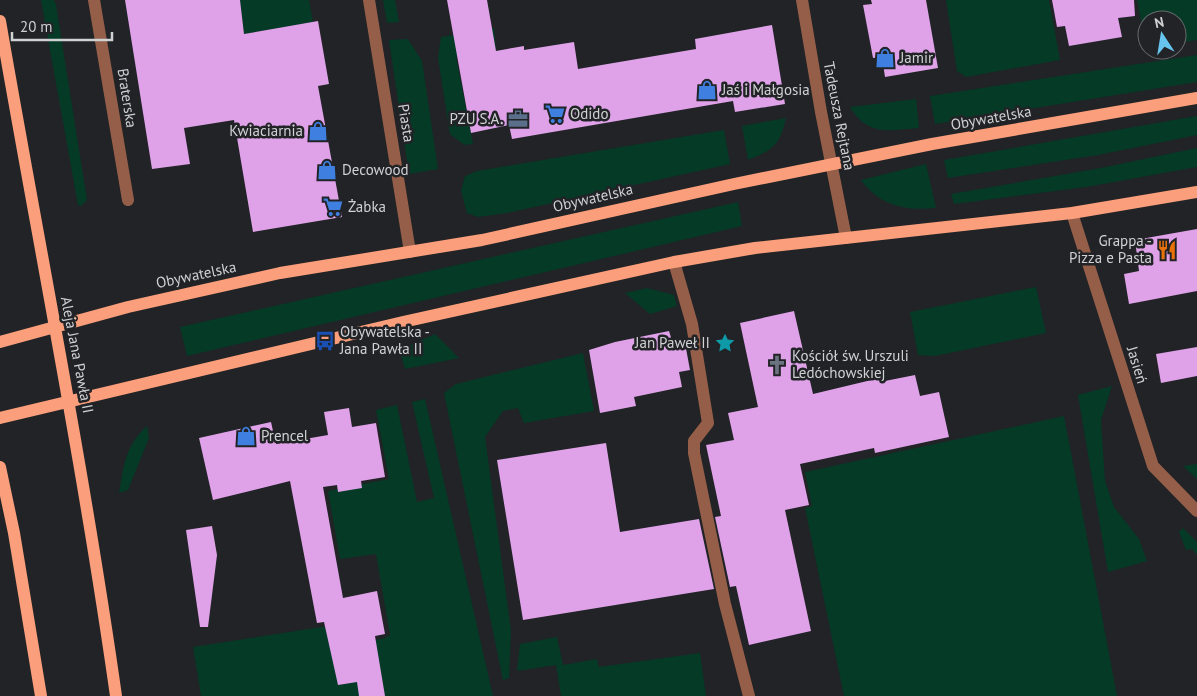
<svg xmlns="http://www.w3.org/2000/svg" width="1197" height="696" font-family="'PT Sans',sans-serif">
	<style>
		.green { fill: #053a27 }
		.building { fill: #dfa2e9 }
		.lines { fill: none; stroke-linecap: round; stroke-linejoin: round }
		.minor { stroke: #955e49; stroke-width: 12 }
		.major { stroke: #fb9e7b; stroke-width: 12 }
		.labels { text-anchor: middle; stroke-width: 5; stroke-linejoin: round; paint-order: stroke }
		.poi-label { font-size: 15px; fill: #d0d1d3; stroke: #212326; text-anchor: start }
		.street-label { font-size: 15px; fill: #d0d1d3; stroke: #212326 }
	</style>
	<rect width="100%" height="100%" fill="#212326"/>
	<path class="green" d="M41,0H54L56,5L87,200L81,206L78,205Z
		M240,0H309L313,22L244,34Z
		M383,0H395L399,22L387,23Z
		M946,0H1049L1060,60L966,77L957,71Z
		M1137,0H1197V40L1177,43V20H1147V44L1145,43Z
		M494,28L496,49L456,57L473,144L464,145L450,134L438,58L441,37Z
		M408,39L422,61L438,169L409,174L389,40Z
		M1197,55V82L935,124L930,96Z
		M916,99L919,128C889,130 868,137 850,107Z
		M1197,116V135L1098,155L948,178L944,160Z
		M786,118C780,145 773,150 748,160L742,126Z
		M724,130L730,164L507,213L478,217L467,213L461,191L465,176L477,171Z
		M1197,148V167L1086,187L954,204L951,194L1101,168Z
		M926,164L936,208C905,211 880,206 861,180Z
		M738,202L742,226L187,356L180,327Z
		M1036,287L1046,333L935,356L918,355L910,312Z
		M647,288L674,295L677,306L650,314L625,293Z
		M435,334L459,358L405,369L400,352L402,349Z
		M583,353L594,411L524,423L518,408L503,411L485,437L511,631L509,678L503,680L444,393L456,384Z
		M1112,386L1101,420L1105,481L1114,507L1139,539L1147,561L1108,572L1078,395Z
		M425,399L493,696H201L193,647L341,624L346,647L385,638L390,635L376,554L340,559L328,491L389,479L376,410L397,405L417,502L434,498L412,402Z
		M1064,416L1117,696H844L805,508L812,506L805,472Z
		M147,426L149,438L128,490L119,493C124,465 125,446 147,426Z
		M1197,464V479L1183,466Z
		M1183,528L1197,542V555L1192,549L1186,550L1179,532Z
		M557,637L563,665L597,659L599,667L700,653L706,696H561L556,665L517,671L520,644Z"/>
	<path class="building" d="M125,0H240L244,34L318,21L329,84L318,86L342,217L253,232L234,120L184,128L190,164L152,169Z
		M447,0H487L496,51L524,46V50L574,42L578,69L696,49L695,39L772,25L785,104L735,112L733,101L512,139L509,125L471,133Z
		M871,0H926L938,68L885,77L882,57L873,58L863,5L872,4Z
		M1052,0H1134L1135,16L1118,18L1122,37L1069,46L1065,26L1057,27Z
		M1197,229V291L1129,304L1124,274L1139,271L1135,240Z
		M794,311L813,394L884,377L885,381L915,375L920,396L939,392L949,437L875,453L874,448L800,464L809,505L785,510L811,631L749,645L736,586L730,587L715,517L721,516L706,445L734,440L728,413L758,407L740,323Z
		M669,331L673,344L685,343L690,370L679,372L682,387L634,397L636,406L600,413L589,350L615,342Z
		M1197,347V376L1161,383L1156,354Z
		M349,408L352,427L376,423L385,477L361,481L362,488L338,492L337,485L323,487L343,598L377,591L385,634L375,636L385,696H359L357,682L338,685L324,622L317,623L290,481L213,500L199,438L271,422L276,444L328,435L324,412Z
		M606,443L620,532L699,519L714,589L523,620L497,460Z
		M212,526L217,555L208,627H200L186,530Z"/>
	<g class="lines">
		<path class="minor" d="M94,0L128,200
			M369,0L410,252
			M802,0L821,112L846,238
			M1072,213L1153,466L1197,511
			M674,262L692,324L708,423L694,441V453L725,604L749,696"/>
		<path class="major" d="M0,21C39,246 84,470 116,696
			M0,342L128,307L280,273L482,240L734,184L932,144L1197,98
			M0,418L403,322L674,262L755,248L1072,213L1197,192
			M0,467L14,533L41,696"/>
	</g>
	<defs>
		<symbol id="shop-bare" viewBox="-9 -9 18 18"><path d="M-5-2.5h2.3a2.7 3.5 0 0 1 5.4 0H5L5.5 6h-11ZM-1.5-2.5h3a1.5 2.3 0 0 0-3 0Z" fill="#3f7fe0" stroke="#212326" stroke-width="2.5" paint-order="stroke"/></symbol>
		<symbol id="supermarket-bare" viewBox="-9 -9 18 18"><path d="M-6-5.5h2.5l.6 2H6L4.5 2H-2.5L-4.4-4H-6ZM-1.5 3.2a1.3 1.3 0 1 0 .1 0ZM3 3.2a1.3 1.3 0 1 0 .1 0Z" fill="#3f7fe0" stroke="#212326" stroke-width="2.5" paint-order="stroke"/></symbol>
		<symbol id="office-bare" viewBox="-9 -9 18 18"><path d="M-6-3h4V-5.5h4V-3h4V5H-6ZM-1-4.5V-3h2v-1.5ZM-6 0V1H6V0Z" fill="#5c6f8a" stroke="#212326" stroke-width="2.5" paint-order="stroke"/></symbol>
		<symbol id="restaurant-bare" viewBox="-9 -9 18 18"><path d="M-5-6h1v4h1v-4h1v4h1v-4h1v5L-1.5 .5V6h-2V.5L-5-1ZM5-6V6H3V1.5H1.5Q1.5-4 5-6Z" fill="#e8710a" stroke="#212326" stroke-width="2.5" paint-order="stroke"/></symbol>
		<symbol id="bus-bare" viewBox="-9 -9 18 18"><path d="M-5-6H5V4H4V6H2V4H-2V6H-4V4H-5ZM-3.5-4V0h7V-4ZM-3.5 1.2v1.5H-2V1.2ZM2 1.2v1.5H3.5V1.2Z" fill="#1a4fb4" stroke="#212326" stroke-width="2.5" paint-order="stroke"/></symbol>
		<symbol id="sight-bare" viewBox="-9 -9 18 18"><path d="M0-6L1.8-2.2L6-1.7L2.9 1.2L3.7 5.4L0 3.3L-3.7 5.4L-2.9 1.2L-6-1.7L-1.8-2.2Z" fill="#0f9aa8" stroke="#212326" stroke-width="2.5" paint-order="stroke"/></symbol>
		<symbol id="church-bare" viewBox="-9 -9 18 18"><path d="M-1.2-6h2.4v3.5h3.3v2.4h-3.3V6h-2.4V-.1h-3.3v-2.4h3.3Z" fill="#6b7280" stroke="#212326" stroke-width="2.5" paint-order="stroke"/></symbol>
	</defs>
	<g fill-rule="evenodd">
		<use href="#shop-bare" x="871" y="44" width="28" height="28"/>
		<use href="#shop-bare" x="693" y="76" width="28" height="28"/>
		<use href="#supermarket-bare" x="541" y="100" width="28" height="28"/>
		<use href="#office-bare" x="504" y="105" width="28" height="28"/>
		<use href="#shop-bare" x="304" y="117" width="28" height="28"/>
		<use href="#shop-bare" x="313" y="156" width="28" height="28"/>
		<use href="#supermarket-bare" x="319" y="193" width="28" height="28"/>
		<use href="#restaurant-bare" x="1153" y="236" width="28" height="28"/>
		<use href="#bus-bare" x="311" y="327" width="28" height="28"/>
		<use href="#sight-bare" x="711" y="329" width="28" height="28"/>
		<use href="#church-bare" x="763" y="351" width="28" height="28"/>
		<use href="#shop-bare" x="232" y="422" width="28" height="28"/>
	</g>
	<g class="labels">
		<g class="poi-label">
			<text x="900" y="63">Jamir</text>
			<text x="722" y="95">Jaś i Małgosia</text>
			<text x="570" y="119">Odido</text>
			<text x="503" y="124" text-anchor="end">PZU S.A.</text>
			<text x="303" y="136" text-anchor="end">Kwiaciarnia</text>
			<text x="342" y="175">Decowood</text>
			<text x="348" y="212">Żabka</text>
			<text x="1152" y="246" text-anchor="end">Grappa -<tspan x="1152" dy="17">Pizza e Pasta</tspan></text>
			<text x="340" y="337">Obywatelska -<tspan x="340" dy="17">Jana Pawła II</tspan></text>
			<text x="710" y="348" text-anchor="end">Jan Paweł II</text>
			<text x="792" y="361">Kościół św. Urszuli<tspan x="792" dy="17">Ledóchowskiej</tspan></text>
			<text x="261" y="441">Prencel</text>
		</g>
		<g class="street-label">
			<text transform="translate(127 98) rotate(81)" y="5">Braterska</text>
			<text transform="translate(839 116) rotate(79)" y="5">Tadeusza Rejtana</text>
			<text transform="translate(991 118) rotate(-10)" y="5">Obywatelska</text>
			<text transform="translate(406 123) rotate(81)" y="5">Piasta</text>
			<text transform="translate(593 198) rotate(-13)" y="5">Obywatelska</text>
			<text transform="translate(196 275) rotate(-12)" y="5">Obywatelska</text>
			<text transform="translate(77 355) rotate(79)" y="5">Aleja Jana Pawła II</text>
			<text transform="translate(1137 365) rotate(73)" y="5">Jasień</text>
		</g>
	</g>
	<g transform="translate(1162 35) rotate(348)"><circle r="24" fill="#212326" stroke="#67696b"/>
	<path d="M0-4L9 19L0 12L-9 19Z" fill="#66c4ef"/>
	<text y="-8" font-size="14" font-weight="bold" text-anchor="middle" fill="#d0d1d3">N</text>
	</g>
	<path d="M12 32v8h100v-8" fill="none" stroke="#d0d1d3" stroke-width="2.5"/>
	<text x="20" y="32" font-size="15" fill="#d0d1d3" stroke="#212326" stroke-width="4" paint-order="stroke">20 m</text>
</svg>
